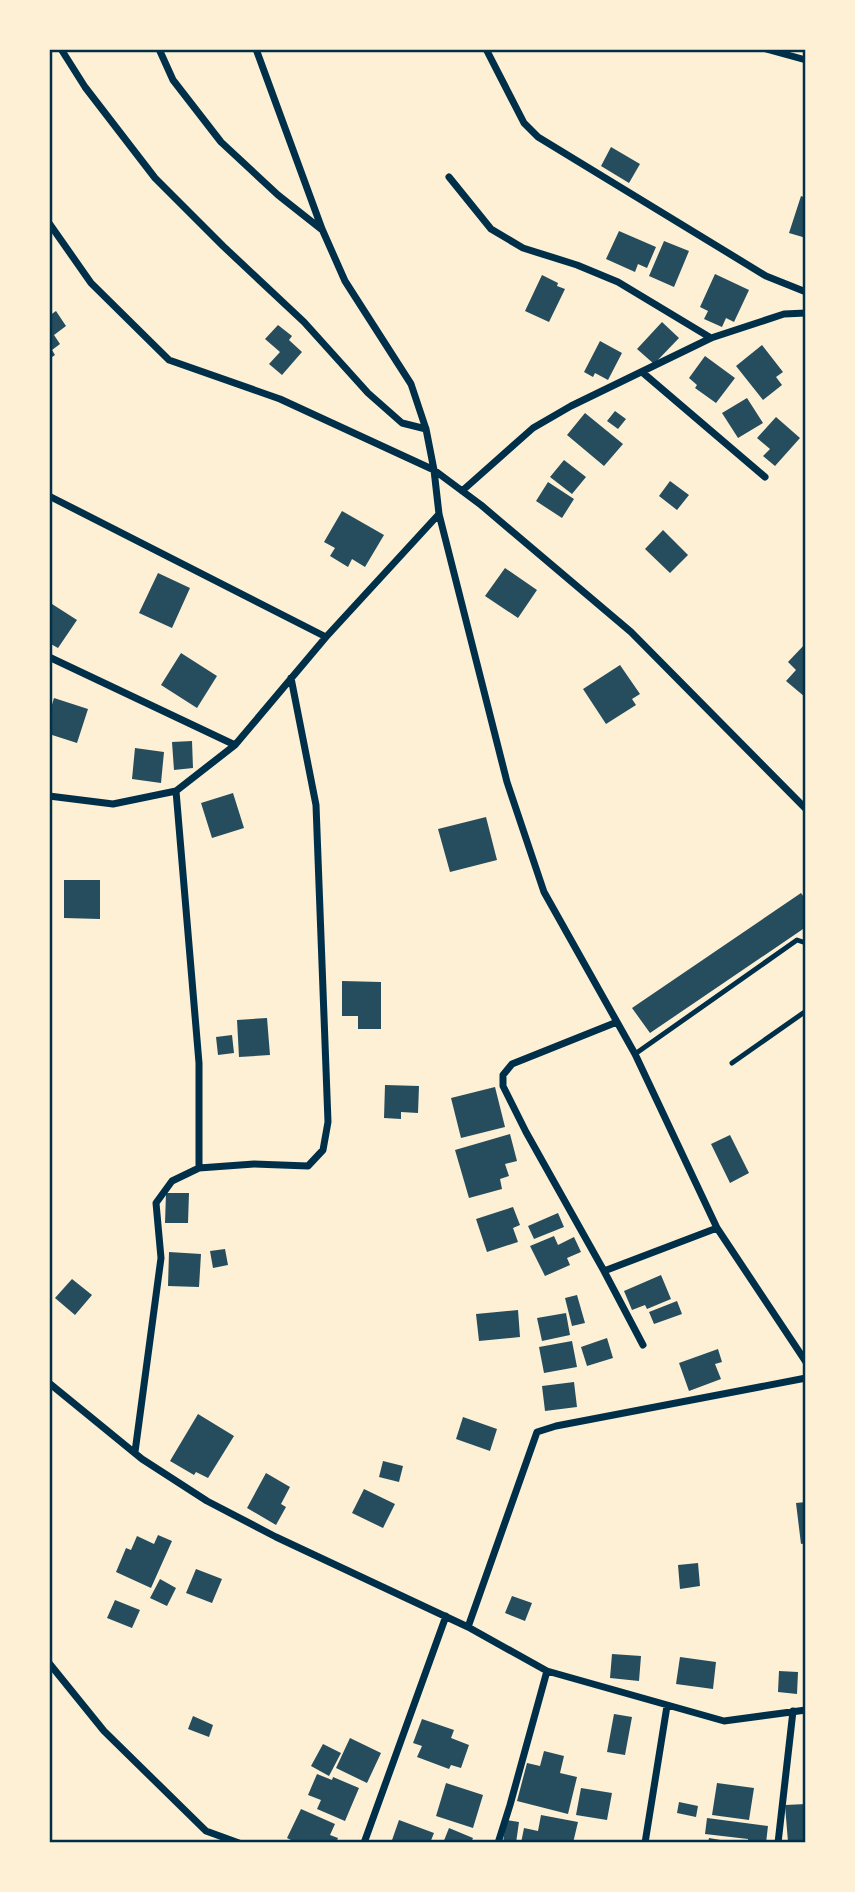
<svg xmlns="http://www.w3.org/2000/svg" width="855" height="1892" font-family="Roboto,sans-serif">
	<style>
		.building { fill: #264d5e }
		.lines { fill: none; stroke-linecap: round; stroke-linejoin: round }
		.service { stroke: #003049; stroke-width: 5 }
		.minor { stroke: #003049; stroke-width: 7 }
		.neatline { fill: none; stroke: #003049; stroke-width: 2.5 }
	</style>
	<rect width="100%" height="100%" fill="#fdf0d5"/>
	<path class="building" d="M611,147L640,164L629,183L601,166Z
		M801,196L806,198V238L789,233Z
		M619,231L656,247L647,268L638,264L635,272L606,259Z
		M664,241L689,251L674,287L649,276Z
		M715,274L749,290L734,322L726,318L722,327L704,319L708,311L700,307Z
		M542,275L558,283L557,286L565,289L549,322L525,311Z
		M56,311L66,326L54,335L60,344L52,350L55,355L49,359V316Z
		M662,322L679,338L654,364L637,349Z
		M278,325L292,336L289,340L302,352L282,375L269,364L280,352L265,339Z
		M600,341L622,353L608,380L595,373L593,377L584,372Z
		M762,345L783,372L776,377L782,385L763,400L736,366Z
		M705,356L735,378L716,403L695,388L697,385L689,378Z
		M747,398L763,423L738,438L722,413Z
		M615,411L626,419L618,429L607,421Z
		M585,413L623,444L604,466L567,435Z
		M776,417L800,438L775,466L763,456L770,449L757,438Z
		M564,460L586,477L572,494L550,477Z
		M670,481L689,495L677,510L659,496Z
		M548,482L574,499L562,518L536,501Z
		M342,511L384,535L365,567L352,559L348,567L330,556L335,548L324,542Z
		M663,530L688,555L670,573L645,549Z
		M505,568L537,590L518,618L485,596Z
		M158,573L190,588L172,628L139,613Z
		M52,604L77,620L58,648L49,643V608Z
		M806,643V696L805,697L786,681L796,670L788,662Z
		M181,653L217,676L197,708L161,685Z
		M620,665L640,694L632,699L636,705L606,724L583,689Z
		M54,698L88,709L77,743L49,734V715Z
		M192,741L193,768L174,770L172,742Z
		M135,748L164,752L161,783L132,779Z
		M233,793L244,828L212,838L201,803Z
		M486,817L497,860L450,872L438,829Z
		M64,880H100V919L64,918Z
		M801,893L806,900V927L650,1033L632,1008Z
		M342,981L381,982V1029H358V1016H342Z
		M267,1018L270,1055L239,1057L237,1020Z
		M232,1035L234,1053L218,1055L216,1037Z
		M385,1085L419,1086L418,1113L401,1112V1119L384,1118Z
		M495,1087L505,1127L461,1138L451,1098Z
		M510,1134L517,1161L505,1164L509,1176L500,1179L502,1189L469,1198L455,1150Z
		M730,1135L749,1173L730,1183L711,1144Z
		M166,1193H189L188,1223H165Z
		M513,1207L520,1225L513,1228L518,1242L487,1252L476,1219Z
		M558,1213L564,1227L534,1239L528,1226Z
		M554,1236L558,1245L574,1237L581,1252L567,1258L570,1265L545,1276L530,1246Z
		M225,1249L228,1265L213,1268L210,1251Z
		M169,1252L201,1254L199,1287L168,1286Z
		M661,1275L671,1299L647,1309L645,1305L632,1310L624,1291Z
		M72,1279L92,1295L75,1315L55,1298Z
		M577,1295L585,1323L572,1326L565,1298Z
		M677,1301L682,1314L654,1324L649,1312Z
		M518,1310L520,1337L479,1341L476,1314Z
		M566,1313L570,1335L542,1341L537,1318Z
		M607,1338L613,1358L587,1366L581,1347Z
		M572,1341L577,1367L544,1373L539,1347Z
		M718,1349L722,1362L715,1364L721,1379L689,1391L679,1363Z
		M574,1382L577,1407L545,1411L542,1386Z
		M198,1414L234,1436L208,1478L196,1472L194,1475L170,1461Z
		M463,1417L497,1429L490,1451L456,1439Z
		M383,1461L403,1466L399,1482L379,1477Z
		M266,1473L290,1487L281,1504L286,1507L276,1525L247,1508Z
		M364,1489L395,1504L383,1528L352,1513Z
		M806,1502V1543L801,1544L796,1503Z
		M158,1535L172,1541L151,1588L116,1572L126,1548L131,1550L137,1536L154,1544Z
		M698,1563L700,1586L680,1589L678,1565Z
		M196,1569L222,1579L212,1603L186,1593Z
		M160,1579L176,1588L167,1606L150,1598Z
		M512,1596L532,1603L525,1621L505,1613Z
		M115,1600L140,1610L132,1628L107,1618Z
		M612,1654L641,1656L639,1681L610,1678Z
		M680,1657L716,1662L713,1689L676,1684Z
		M779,1671L798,1672L797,1694L778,1692Z
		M614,1714L632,1717L625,1755L607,1752Z
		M193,1716L213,1725L209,1737L188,1729Z
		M422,1719L454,1730L451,1738L469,1745L461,1768L451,1765L449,1769L417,1757L422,1746L413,1743Z
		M350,1738L381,1753L367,1783L336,1768Z
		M323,1744L341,1753L329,1776L311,1766Z
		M544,1751L564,1756L560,1773L577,1777L568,1814L517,1801L527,1763L540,1766Z
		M317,1774L332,1780L333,1777L359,1788L345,1821L317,1809L321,1800L308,1795Z
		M446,1783L483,1795L473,1828L436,1816Z
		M717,1783L754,1788L749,1820L712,1815Z
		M581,1788L612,1793L607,1820L576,1815Z
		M679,1802L698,1806L696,1817L677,1813Z
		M806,1804V1841L788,1842L785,1805Z
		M301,1809L335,1824L330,1835L338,1838L336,1843H297L287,1838Z
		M541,1815L578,1822L573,1843H521L524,1828L538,1831Z
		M707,1818L768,1826L766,1843H748V1839L705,1834Z
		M399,1820L434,1833L430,1843H391Z
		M506,1820L519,1822L516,1843H503Z
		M449,1828L473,1838L471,1843H443Z
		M709,1838L732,1842V1843H708Z"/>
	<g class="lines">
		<path class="service" d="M635,1054L797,940L806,943
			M732,1063L806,1011"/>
		<path class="minor" d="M61,49L85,87L155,178L223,246L304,322L368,393L402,423L426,429
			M159,49L173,80L221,142L278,195L321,229
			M256,49L322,229L345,281L411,384L426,429L434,470L439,514L507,782L544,892L635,1054L717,1228L806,1362
			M486,49L524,123L538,137L766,276L806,292
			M766,49L806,60
			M449,177L491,229L523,248L577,265L618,282L711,338
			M49,223L91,283L169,360L280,399L434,470L481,505L631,632L806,809
			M642,372L765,477
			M462,491L533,428L571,406L711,338L784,314L806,313
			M49,496L326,637
			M49,657L235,745
			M176,791L199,1063V1168
			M49,796L113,804L176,791L235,745L326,637L439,514
			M617,1022L512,1064L503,1075V1086L526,1132L604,1271L643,1345
			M604,1271L717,1228
			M49,1383L142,1459L207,1501L276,1537L468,1627L547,1671L724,1721L806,1710
			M135,1452L161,1258L156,1203L172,1181L199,1168L254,1164L308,1166L323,1150L328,1122L316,805L291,678
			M468,1627L537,1432L556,1426L806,1378
			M49,1663L104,1731L206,1831L239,1843
			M364,1843L446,1616
			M498,1843L510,1805L547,1671
			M645,1843L667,1706
			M778,1843L793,1711"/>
	</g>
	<rect width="855" height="1892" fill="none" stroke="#fdf0d5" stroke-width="102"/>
	<rect x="51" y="51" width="753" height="1790" class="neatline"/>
</svg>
